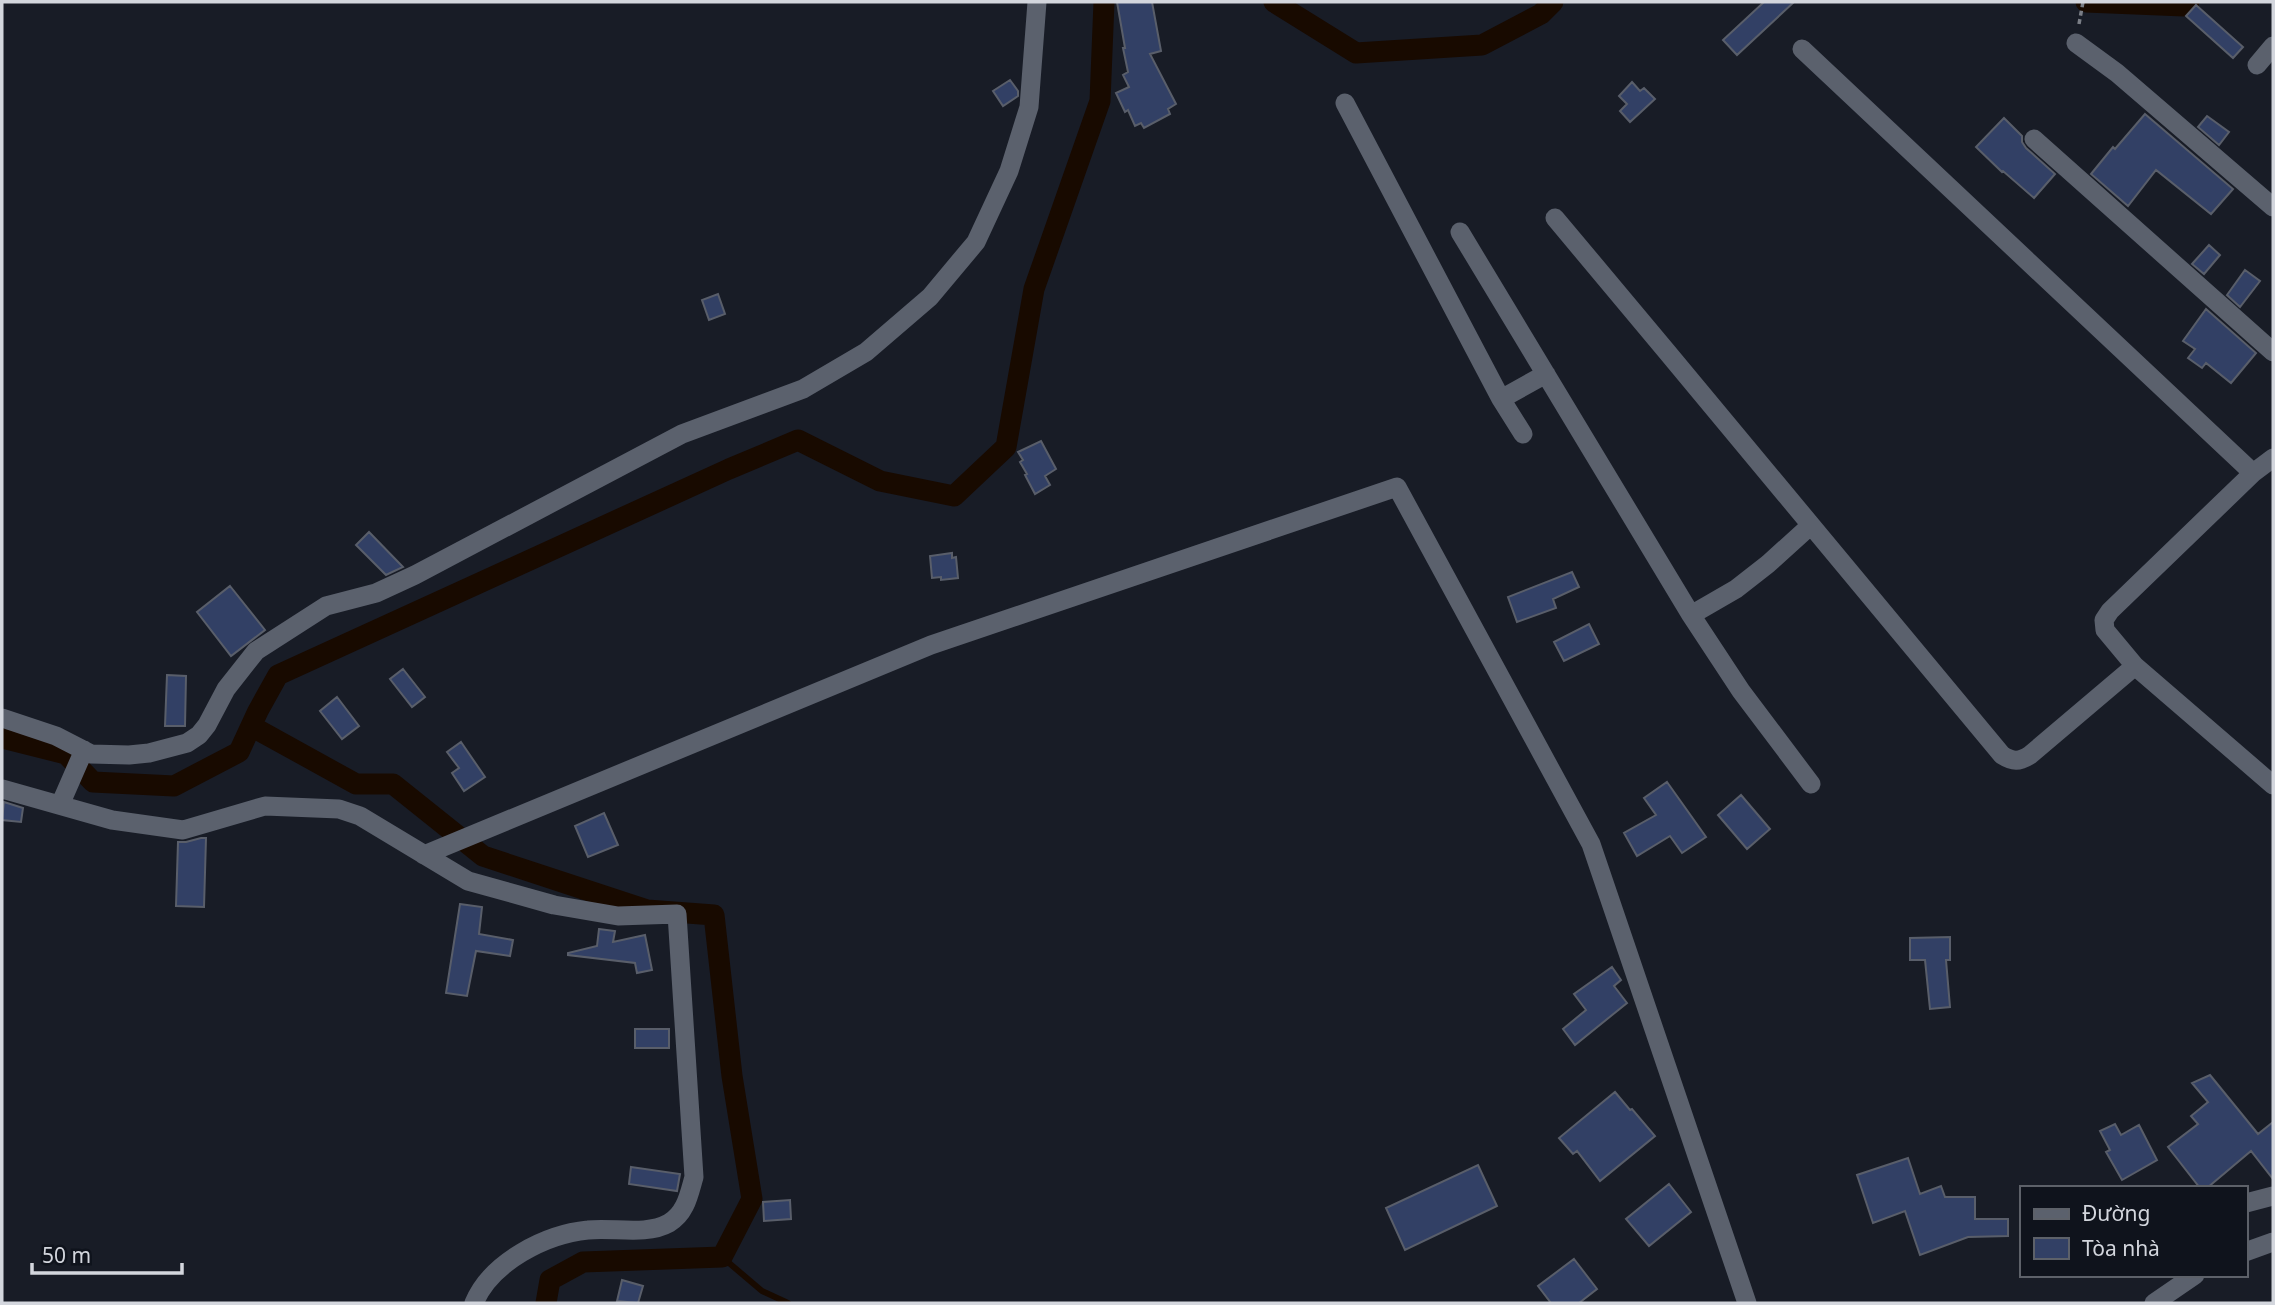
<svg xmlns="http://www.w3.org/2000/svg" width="2275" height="1305" font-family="'Noto Sans',sans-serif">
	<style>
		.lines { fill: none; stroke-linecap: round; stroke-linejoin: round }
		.stream { stroke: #180a00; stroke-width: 6 }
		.canal { stroke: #180a00; stroke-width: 21 }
		.building { fill: #324065; stroke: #595e6a; stroke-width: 2 }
		.path { stroke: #7a7e86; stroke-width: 3.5; stroke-dasharray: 5 3.5; stroke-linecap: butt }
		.street { stroke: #5b616d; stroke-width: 19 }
	</style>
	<rect width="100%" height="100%" fill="#181c26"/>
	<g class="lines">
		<path class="stream" d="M722,1257L762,1291L788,1303"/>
		<path class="canal" d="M1274,2L1356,53L1482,45L1541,14L1553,2
			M2086,2L2184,6L2189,2
			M251,726L356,784H393L483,856L647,910L714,915L732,1076L752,1199L722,1257L583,1262L550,1280L546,1303
			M2,738L66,754L93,782L174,786L239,752L258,711L278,675L729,469L798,440L880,481L954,496L1006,447L1034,289L1100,101L1104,2"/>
	</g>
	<path class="building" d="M1117,2H1152L1161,51L1150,54L1176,104L1168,109L1170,114L1144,128L1141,123L1135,126L1128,110L1125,112L1116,93L1129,87L1123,75L1128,72L1123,48H1125Z
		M1764,2H1794L1737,55L1723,40Z
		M2196,5L2243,47L2233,58L2186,16Z
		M1010,80L1018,91V96L1003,106L993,91Z
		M1632,82L1640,91L1644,88L1655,99L1630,122L1620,111L1627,104L1619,96Z
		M2145,114L2233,189L2211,214L2156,170L2128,206L2091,174L2113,147L2115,149Z
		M2207,116L2229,132L2219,145L2198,127Z
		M2004,118L2022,136V142L2026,148L2055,174L2034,198L2003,171L2002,172L1976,147Z
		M2209,245L2220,255L2204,274L2192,264Z
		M2245,270L2260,281L2240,307L2227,295Z
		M718,294L725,314L709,320L702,300Z
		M2206,309L2256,353L2231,383L2206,363L2202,368L2188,358L2195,349L2183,341Z
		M1041,441L1056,469L1045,476L1050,485L1035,494L1025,475L1027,474L1020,462L1023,460L1018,452Z
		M369,532L403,567L386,575L356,545Z
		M952,553V558L956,557L958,578L941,580V577L932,578L930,556Z
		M1572,572L1579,587L1553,599L1556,608L1517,622L1508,597Z
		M230,586L265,630L231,656L197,612Z
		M1589,624L1599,644L1564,661L1554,642Z
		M403,669L425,697L412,707L390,679Z
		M167,675L186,676L185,726H165Z
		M337,697L359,726L342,739L320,711Z
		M461,742L485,777L464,791L452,773L459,768L447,752Z
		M1667,782L1706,837L1682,853L1670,836L1637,856L1624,833L1656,815L1644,798Z
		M1741,795L1770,829L1747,849L1718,815Z
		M4,802L23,808L21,822L2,820Z
		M604,813L618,845L588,857L575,826Z
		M201,838H206L204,907L176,906L178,842H186Z
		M460,904L482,907L479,934L513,940L510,956L476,951L467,996L446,993Z
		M599,929L615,931L613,942L645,935L652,970L637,973L635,963L568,955V953L597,946Z
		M1950,937V960H1946L1950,1007L1930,1009L1925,960H1910V938Z
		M1612,967L1621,980L1614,986L1627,1003L1575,1045L1563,1029L1586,1010L1574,994Z
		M635,1029H669V1048H635Z
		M2210,1075L2258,1134L2273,1122V1179L2251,1151L2207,1188H2200L2168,1147L2198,1124L2191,1116L2208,1102L2192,1083Z
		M1615,1092L1630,1110L1632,1109L1655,1136L1600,1181L1577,1151L1573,1154L1559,1138Z
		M2115,1124L2121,1135L2139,1125L2157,1160L2122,1180L2106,1152L2110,1150L2100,1131Z
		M1908,1158L1920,1194L1941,1186L1945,1197H1975V1219H2008V1236L1968,1237L1920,1255L1905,1211L1873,1223L1857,1175Z
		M1478,1165L1497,1206L1405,1250L1386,1208Z
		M631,1167L680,1174L677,1191L629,1184Z
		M1669,1184L1691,1212L1649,1246L1626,1219Z
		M790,1200L791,1219L764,1221L763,1202Z
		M1574,1259L1597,1289L1579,1303H1551L1538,1286Z
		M622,1280L643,1286L638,1303L617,1301Z"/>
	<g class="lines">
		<path class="path" d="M2079,24L2083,2"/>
		<path class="street" d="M2076,43L2117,73L2273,207
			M1802,49L2253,473
			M2257,65L2273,46
			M1345,103L1501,399
			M2034,139L2273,352
			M1555,218C1705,396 1852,576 2002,755C2013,762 2019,762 2030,755L2135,666L2273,785
			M1460,232L1691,615L1741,691L1811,784
			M1523,434L1501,399L1546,374
			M1691,615L1736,589L1768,564L1810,526
			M2135,666L2105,630L2104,620L2110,611L2253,473L2273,458
			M2,718L56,736L91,754L129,755L149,753L187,743L199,735L207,725L226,689L256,651L326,606L376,593L415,575L682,434L803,389L866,352L930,297L976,242L1009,171L1029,107L1037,2
			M2,789L112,820L183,830L265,806L339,809L360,816L468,881L554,905L618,916L677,914L694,1177C689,1194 686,1213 669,1223C646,1236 613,1227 588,1230C546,1234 491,1262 474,1303
			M60,805L84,750
			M424,855L931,645L1397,487L1591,844L1747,1303
			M2246,1203L2273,1196
			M2245,1252L2273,1242
			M2154,1303L2195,1275"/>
	</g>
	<rect width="2275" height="1305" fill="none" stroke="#d3d6dd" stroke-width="7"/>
	<rect x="2020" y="1186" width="228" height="91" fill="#0f131c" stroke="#5d6169" stroke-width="2"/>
	<rect x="2034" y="1209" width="35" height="10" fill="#5b616d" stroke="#5d6169" stroke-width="2"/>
	<text x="2082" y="1221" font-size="21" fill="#d3d6dd">Đường</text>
	<rect x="2034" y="1238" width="35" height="21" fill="#324065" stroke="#5d6169" stroke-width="2"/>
	<text x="2082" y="1256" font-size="21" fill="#d3d6dd">Tòa nhà</text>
	<path d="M32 1263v10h150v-10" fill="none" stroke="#d3d6dd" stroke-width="3.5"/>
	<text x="42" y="1263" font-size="21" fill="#d3d6dd" stroke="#0f131c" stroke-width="5" paint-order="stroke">50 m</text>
</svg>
